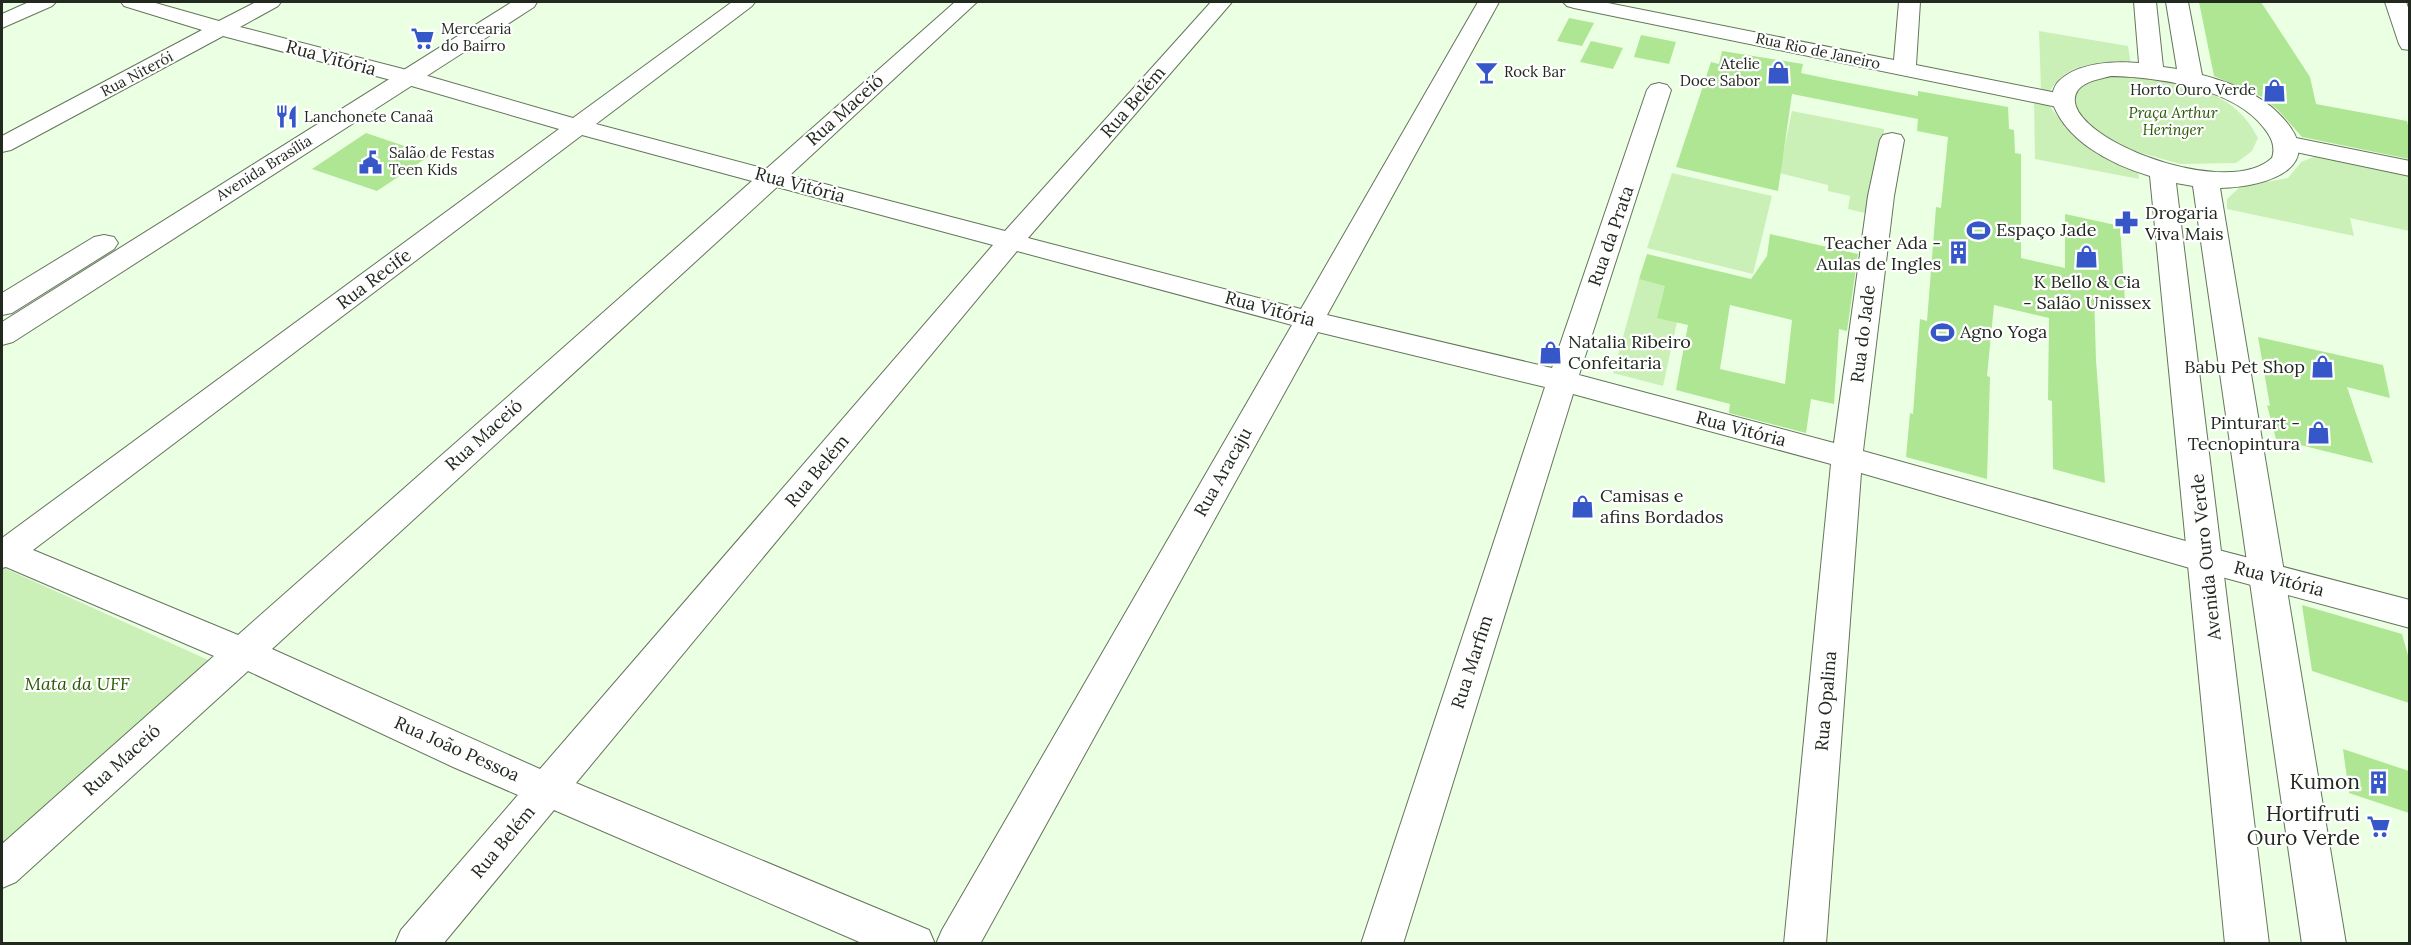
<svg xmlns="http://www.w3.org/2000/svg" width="2411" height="945" font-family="Lora,serif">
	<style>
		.green { fill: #caf0b8 }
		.building { fill: #afe693; fill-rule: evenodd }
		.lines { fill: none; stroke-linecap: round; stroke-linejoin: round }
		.street-casing { stroke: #65755d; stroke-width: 2 }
		.secondary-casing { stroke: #65755d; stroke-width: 2 }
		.street { fill: #fff; fill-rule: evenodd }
		.secondary { fill: #fff; fill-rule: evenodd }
		.labels { text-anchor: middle; stroke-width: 4.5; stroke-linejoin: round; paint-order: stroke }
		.far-poi-label { font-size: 15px; fill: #22291f; stroke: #fff; text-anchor: start }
		.far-street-label { font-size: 15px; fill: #22291f; stroke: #fff }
		.far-park-label { font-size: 15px; font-style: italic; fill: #275700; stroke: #fff }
		.street-label { font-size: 18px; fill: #22291f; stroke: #fff }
		.poi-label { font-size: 18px; fill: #22291f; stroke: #fff; text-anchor: start }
		.park-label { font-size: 18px; font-style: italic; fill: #275700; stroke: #fff }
		.near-poi-label { font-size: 21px; fill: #22291f; stroke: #fff; text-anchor: end }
	</style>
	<rect width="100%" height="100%" fill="#ebffe3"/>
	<path class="green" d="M2039,31L2128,46L2131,65C2097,63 2070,60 2050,91L2041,90Z
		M2114,74C2167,79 2232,84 2258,138L2252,151L2236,163L2180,164L2110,144L2071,111L2074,85Z
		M2034,101L2047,103L2073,136L2138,169L2139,179L2035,159Z
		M1792,111L1884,129L1878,197L1873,215L1848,209L1850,196L1828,191V185L1779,173Z
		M2316,156L2409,175V231L2350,218L2354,236L2227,209V199L2240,187L2288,178L2301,162Z
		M1672,173L1772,196L1753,274L1647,248Z
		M1639,279L1665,285L1677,322L1663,386L1613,373Z
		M2,567L215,663L2,855Z"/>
	<path class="building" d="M2199,2H2261L2310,77L2316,104L2407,121L2409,130V159L2302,137L2278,110L2262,97L2214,76Z
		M1569,18L1594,23L1582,46L1557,41Z
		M1641,35L1676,42L1669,64L1634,57Z
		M1591,41L1623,48L1613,69L1580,62Z
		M1722,51L1803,64L1801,73L1834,80L1918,96V91L2008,107L2009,129L2014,130L2015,153L2021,154V258L2065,268V214L2120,226L2125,302L2094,295L2096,360L2105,483L2053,469L2052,401L2048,400L2049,318L1994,305L1987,376L1990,377L1987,479L1906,457L1910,413L1913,414L1920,319L1927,321L1936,207L1941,208L1948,137L1917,131L1918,119L1792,94L1778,191L1676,167L1711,62L1719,64Z
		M366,133L431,155L377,191L312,169Z
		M1770,234L1858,254L1847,331L1839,329L1834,404L1811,399L1806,433L1729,413L1730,404L1676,390L1688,325L1657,318L1665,286L1639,279L1647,254L1751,279L1767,256ZM1730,305L1792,320L1785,384L1720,369Z
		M2258,337L2383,365L2390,398L2347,387L2373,463L2276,439L2267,405L2270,406Z
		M2302,605L2402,634L2409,659V703L2312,671Z
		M2343,749L2409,771V813L2349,793Z"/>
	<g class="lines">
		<defs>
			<path id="street" d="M29,2H56L52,6L2,28V14Z
				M121,2H152L219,21L256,2H281L278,6L240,27L407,70L573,118L732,2H755L752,6L596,124L766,169L955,2H977L790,175L1005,231L1211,2H1232L1028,238L1301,309L1478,2H1499L1327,315L1552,368L1647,90L1651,85L1659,83L1667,85L1671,90L1579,375L1834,443L1868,196L1880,140L1883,135L1892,133L1901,135L1904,140L1894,196L1863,451L2207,547L2410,600V628L2207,573L1861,473L1826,944H1784L1831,464L1573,394L1403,944H1361L1545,387L1318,332L980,944H936L942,930L1292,325L1017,251L576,783L929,930L935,944H864L554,810L443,944H395L401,930L518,795L453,767L248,671L16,882L2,888V844L214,656L6,567L2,568V538L559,129L391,80L223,36L11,150L2,152V136L202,30L124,6ZM582,135L752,181L238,635L33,550ZM777,187L993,245L540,769L272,649Z
				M1563,2H1603L1894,60L1899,2H1920L1916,65L2062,94L2070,96L2074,101L2070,106L2062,108L1574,8L1567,6Z
				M2385,2H2406L2410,13V50L2402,49L2399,44Z
				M2286,136L2410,161V176L2277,148L2274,143L2277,138Z"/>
			<path id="secondary" d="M512,2H537L534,7L13,342L2,345V322Z
				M2134,2H2156L2163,67L2177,69L2166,2H2188L2202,75C2228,82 2258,93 2277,112C2333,166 2268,187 2220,188L2346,944H2302L2193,186L2176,183L2269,944H2225L2150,176C2110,164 2063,140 2051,98C2053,93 2054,85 2059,81C2078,62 2115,61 2139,63ZM2111,76C2158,77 2234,88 2264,128C2271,137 2276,146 2272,158C2223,203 2049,131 2078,90C2085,81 2100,79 2111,76Z
				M104,235L114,237L118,243L114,249L12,313L2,315V293L94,237Z"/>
		</defs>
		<use href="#street" class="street-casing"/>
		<use href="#secondary" class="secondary-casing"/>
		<use href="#street" class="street"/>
		<use href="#secondary" class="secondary"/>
	</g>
	<defs>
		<symbol id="supermarket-bare" viewBox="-9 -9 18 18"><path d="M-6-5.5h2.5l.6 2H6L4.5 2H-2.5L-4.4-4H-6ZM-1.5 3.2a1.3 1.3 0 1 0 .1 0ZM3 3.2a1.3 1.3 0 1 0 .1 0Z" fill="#3557c8" stroke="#fff" stroke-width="2.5" paint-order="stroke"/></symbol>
		<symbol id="bar-bare" viewBox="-9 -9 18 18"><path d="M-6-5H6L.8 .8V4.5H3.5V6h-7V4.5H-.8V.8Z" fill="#3557c8" stroke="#fff" stroke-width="2.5" paint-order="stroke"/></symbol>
		<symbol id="shop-bare" viewBox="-9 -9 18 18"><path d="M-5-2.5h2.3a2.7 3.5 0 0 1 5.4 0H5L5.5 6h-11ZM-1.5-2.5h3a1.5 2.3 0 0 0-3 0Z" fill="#3557c8" stroke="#fff" stroke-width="2.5" paint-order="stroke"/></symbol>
		<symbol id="restaurant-bare" viewBox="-9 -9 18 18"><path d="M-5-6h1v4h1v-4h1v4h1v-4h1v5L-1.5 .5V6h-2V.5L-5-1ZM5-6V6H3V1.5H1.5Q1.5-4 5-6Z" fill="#3557c8" stroke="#fff" stroke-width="2.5" paint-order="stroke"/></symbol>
		<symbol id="civic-bare" viewBox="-9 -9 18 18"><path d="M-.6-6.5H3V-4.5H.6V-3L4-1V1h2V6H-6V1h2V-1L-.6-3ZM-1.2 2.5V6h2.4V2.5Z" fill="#3557c8" stroke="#fff" stroke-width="2.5" paint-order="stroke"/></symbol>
		<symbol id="pharmacy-bare" viewBox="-9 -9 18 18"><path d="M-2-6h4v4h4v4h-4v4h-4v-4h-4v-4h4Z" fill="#3557c8" stroke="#fff" stroke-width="2.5" paint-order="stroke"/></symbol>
		<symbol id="stadium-bare" viewBox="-9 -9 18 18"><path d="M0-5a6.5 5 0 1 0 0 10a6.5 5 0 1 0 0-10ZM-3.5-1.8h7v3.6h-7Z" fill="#3557c8" stroke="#fff" stroke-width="2.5" paint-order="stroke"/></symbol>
		<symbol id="building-bare" viewBox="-9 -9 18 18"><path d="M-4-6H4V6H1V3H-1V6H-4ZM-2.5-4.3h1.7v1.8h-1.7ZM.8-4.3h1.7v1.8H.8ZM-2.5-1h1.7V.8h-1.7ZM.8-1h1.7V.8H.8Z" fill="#3557c8" stroke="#fff" stroke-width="2.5" paint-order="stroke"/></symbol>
	</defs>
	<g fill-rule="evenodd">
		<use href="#supermarket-bare" x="406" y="22" width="33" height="33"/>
		<use href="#bar-bare" x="1470" y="56" width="33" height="33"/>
		<use href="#shop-bare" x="1762" y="56" width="33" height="33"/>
		<use href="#shop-bare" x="2258" y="74" width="33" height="33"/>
		<use href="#restaurant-bare" x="270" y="100" width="33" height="33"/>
		<use href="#civic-bare" x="354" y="146" width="33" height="33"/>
		<use href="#pharmacy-bare" x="2110" y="206" width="33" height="33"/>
		<use href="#stadium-bare" x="1962" y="214" width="33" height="33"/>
		<use href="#building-bare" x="1942" y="236" width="33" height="33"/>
		<use href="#shop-bare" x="2070" y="240" width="33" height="33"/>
		<use href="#stadium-bare" x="1926" y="316" width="33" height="33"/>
		<use href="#shop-bare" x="1534" y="336" width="33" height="33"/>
		<use href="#shop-bare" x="2306" y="350" width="33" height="33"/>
		<use href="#shop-bare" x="2302" y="416" width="33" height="33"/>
		<use href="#shop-bare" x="1566" y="490" width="33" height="33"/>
		<use href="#building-bare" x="2362" y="766" width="33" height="33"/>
		<use href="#supermarket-bare" x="2362" y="810" width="33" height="33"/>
	</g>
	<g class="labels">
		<g class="far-poi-label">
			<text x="441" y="34">Mercearia<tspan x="441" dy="17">do Bairro</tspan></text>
			<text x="1760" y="69" text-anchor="end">Atelie<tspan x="1760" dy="17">Doce Sabor</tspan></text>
			<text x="1504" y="77">Rock Bar</text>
			<text x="2256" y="95" text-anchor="end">Horto Ouro Verde</text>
			<text x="304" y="122">Lanchonete Canaã</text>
			<text x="389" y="158">Salão de Festas<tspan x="389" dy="17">Teen Kids</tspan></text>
		</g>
		<g class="far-street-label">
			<text transform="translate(1818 51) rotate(12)" y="5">Rua Rio de Janeiro</text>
			<text transform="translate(137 74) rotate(-28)" y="5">Rua Niterói</text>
			<text transform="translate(264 168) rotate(-32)" y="5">Avenida Brasília</text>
		</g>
		<g class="far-park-label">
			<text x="2173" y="118">Praça Arthur<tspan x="2173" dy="17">Heringer</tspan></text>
		</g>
		<g class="street-label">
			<text transform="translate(331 58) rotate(15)" y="6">Rua Vitória</text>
			<text transform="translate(1133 102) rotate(-49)" y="6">Rua Belém</text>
			<text transform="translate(845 110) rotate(-42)" y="6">Rua Maceió</text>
			<text transform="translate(800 185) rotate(15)" y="6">Rua Vitória</text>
			<text transform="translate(1611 236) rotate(-71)" y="6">Rua da Prata</text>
			<text transform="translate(374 279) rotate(-37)" y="6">Rua Recife</text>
			<text transform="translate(1270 309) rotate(15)" y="6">Rua Vitória</text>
			<text transform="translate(1863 334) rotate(-83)" y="6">Rua do Jade</text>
			<text transform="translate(1741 429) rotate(15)" y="6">Rua Vitória</text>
			<text transform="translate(484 435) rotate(-42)" y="6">Rua Maceió</text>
			<text transform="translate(817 471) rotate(-50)" y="6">Rua Belém</text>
			<text transform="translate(1223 472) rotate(-61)" y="6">Rua Aracaju</text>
			<text transform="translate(2206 557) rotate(-96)" y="6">Avenida Ouro Verde</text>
			<text transform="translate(2279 579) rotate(15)" y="6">Rua Vitória</text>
			<text transform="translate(1472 662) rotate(-72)" y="6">Rua Marfim</text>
			<text transform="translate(1826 701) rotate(-85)" y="6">Rua Opalina</text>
			<text transform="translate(457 749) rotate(24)" y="6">Rua João Pessoa</text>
			<text transform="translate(122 760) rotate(-42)" y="6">Rua Maceió</text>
			<text transform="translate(503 842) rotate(-50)" y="6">Rua Belém</text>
		</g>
		<g class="poi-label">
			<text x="2145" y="219">Drogaria<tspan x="2145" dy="21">Viva Mais</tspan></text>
			<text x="1996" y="236">Espaço Jade</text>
			<text x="1941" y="249" text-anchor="end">Teacher Ada -<tspan x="1941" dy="21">Aulas de Ingles</tspan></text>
			<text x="2087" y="288" text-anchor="middle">K Bello &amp; Cia<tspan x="2087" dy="21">- Salão Unissex</tspan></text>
			<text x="1960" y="338">Agno Yoga</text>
			<text x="1568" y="348">Natalia Ribeiro<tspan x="1568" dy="21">Confeitaria</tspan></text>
			<text x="2305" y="373" text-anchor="end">Babu Pet Shop</text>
			<text x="2300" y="429" text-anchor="end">Pinturart -<tspan x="2300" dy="21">Tecnopintura</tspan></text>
			<text x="1600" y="502">Camisas e<tspan x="1600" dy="21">afins Bordados</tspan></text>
		</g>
		<g class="park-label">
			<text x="77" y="690">Mata da UFF</text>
		</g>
		<g class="near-poi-label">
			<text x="2360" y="789">Kumon</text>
			<text x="2360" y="821">Hortifruti<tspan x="2360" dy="24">Ouro Verde</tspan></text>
		</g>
	</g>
	<rect width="2411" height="945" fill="none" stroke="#22291f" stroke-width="6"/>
</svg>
